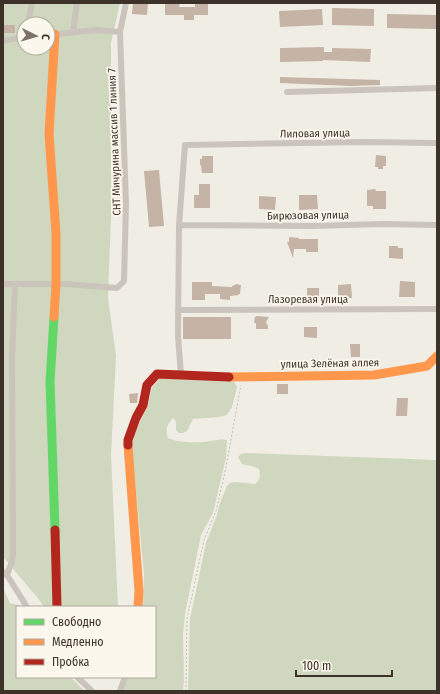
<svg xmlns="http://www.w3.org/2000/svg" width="440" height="694" font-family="'Fira Sans Condensed',sans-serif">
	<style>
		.green { fill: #cfd8be; fill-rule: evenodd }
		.building { fill: #c5b3a5 }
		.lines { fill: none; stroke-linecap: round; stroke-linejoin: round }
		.path { stroke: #c3bdb5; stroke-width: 1; stroke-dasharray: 2 2; stroke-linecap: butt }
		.street { stroke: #cac4bd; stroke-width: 6 }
		.fast { stroke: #63d668; stroke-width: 9 }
		.slow { stroke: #ff974d; stroke-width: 9 }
		.jam { stroke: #b3261e; stroke-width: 9 }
		.labels { text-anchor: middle; stroke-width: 3.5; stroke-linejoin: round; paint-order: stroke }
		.street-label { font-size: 11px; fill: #3c322a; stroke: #fcf7ed }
	</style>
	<rect width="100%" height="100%" fill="#f0ede5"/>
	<path class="green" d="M3,3H120L111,43V217L108,298L116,356L111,455L118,607H44L37,597L3,557ZM24,24H48V48H24Z
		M160,378L228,379L235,383L237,387L232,407L227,415L219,417L193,419L187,431L183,433H179L176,430V421L173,418C167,424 165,430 168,438C179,443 199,443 211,441C217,440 221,438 227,440L226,458L213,513L201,535L185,614L183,635L184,681L183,691H123L127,677H155V607H143L144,574L132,448L134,435L148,405L152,388Z
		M246,453L437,460V691H188L190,619L206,543L217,515L219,505L227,486L230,483L235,482L255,484C261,480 260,475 259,469L255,467L242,464L238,457L241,454Z
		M3,588L10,603L18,605L19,607H17V677H70L85,691H3Z"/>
	<path class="building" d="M133,3H148L147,15L132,14Z
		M165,3H180L179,7H195V3H208V15H194V20H184V15H165Z
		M332,8L374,9V26L332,25Z
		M322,9L323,25L280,27L279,11Z
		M387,14L437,15V29L387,28Z
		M3,25H15V33H3Z
		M323,47H324V52H332V48L371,49L370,62L323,60V61L280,62V48Z
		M280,77L380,80V85L351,86L280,83Z
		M376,155L386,156V166H383V169H378V167H375Z
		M202,156H213V173H202L201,165H200V159H202Z
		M159,170L164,226L149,227L144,171Z
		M199,184H210V208H194V195H199Z
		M375,189L376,191H386V209H373V206H367V190Z
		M299,195H317L318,209L299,210Z
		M259,196L276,197L275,210L259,209Z
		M289,237L299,238V239H318V252H306V249H294L293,258L287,242H289Z
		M389,246H398V248H403V259L389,258Z
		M400,281L415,282V297H399Z
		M192,282H212V286L232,287V286L235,285L236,284L241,285L240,294H238L239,295L230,296V300L220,299V294H205V300H192Z
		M351,284L352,298H338V285Z
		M307,288H319V301H307Z
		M257,316L269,317L266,322L268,326V329H256V323H254L255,317Z
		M183,317H231V339H183Z
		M304,327H317V338L304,337Z
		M350,344H360V357H351Z
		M277,384H288V394H277Z
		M138,393L137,403H130L129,394Z
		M397,398H408L407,416H396Z"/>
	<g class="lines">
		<path class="path" d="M186,691V688L187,619L204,540L216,511L225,472L241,385"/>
		<path class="street" d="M28,24L32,3
			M73,32L77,3
			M48,35L97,30L120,32
			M3,41L24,37
			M287,92L437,88
			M179,225L312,226L382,224L437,225
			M3,284H66L117,288L124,281L126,204L120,32L126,3
			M178,310L437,309
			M181,375L178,336L179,225L185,145L365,142L437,143
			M3,572L7,575L27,607
			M7,575L11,564L13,554L12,359L15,284
			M77,677L92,691
			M120,691L125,677"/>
		<path class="fast" d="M54,317L50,382L55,530"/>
		<path class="slow" d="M54,317L56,284V233L49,134L55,34
			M229,377L374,375L427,366L437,356
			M128,445L139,591L138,607"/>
		<path class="jam" d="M128,445V440L136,418L143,405L147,385L157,374L229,377
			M55,530L57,607"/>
	</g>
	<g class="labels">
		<g class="street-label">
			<text transform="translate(315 133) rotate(-1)" y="4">Лиловая улица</text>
			<text transform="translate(114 142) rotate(-92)" y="4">СНТ Мичурина массив 1 линия 7</text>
			<text transform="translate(308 215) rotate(-1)" y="4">Бирюзовая улица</text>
			<text x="308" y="303">Лазоревая улица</text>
			<text transform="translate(330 363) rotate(-1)" y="4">улица Зелёная аллея</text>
		</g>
	</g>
	<rect width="440" height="694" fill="none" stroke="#3c322a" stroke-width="8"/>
	<rect x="16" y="606" width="140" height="72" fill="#fcf7ed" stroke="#afa89f"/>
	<rect x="24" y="619" width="20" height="6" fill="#63d668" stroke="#afa89f"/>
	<text x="52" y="626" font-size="12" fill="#3c322a">Свободно</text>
	<rect x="24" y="639" width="20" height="6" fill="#ff974d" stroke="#afa89f"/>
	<text x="52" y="646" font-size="12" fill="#3c322a">Медленно</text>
	<rect x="24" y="659" width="20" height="6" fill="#b3261e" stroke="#afa89f"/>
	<text x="52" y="666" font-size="12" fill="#3c322a">Пробка</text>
	<g transform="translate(36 36) rotate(95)"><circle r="19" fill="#fcf7ed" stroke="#afa89f"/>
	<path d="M0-3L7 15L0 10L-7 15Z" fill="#7b736b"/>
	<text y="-6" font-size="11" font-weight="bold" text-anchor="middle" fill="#3c322a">С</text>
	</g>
	<path d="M296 670v6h96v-6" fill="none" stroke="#3c322a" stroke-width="2"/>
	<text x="302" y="670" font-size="12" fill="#3c322a" stroke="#fcf7ed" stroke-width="3" paint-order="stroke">100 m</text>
</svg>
